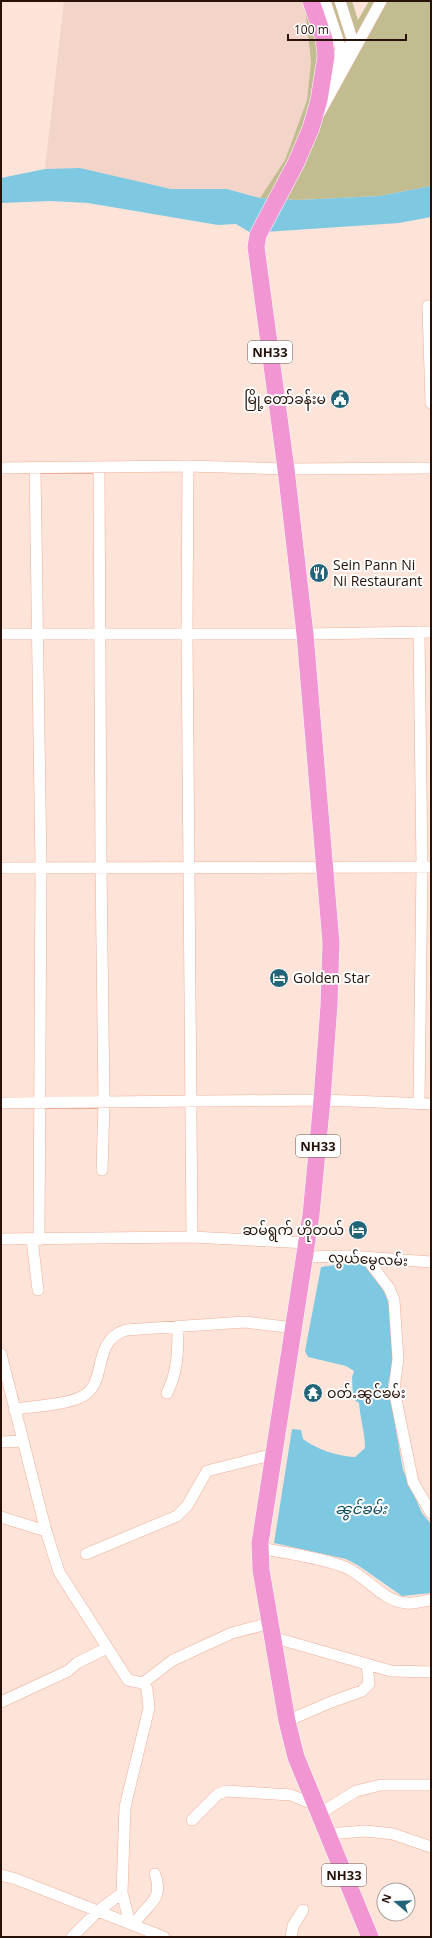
<svg xmlns="http://www.w3.org/2000/svg" width="432" height="1938" font-family="'Open Sans','Noto Sans Myanmar',sans-serif">
	<style>
		.built { fill: #f3d4c9 }
		.green { fill: #c2bc91 }
		.water { fill: #7ec9e1 }
		.lines { fill: none; stroke-linecap: round; stroke-linejoin: round }
		.minor-casing { stroke: #eeae96; stroke-width: 12 }
		.highway-casing { stroke: #fff; stroke-width: 18 }
		.minor { stroke: #fff; stroke-width: 11 }
		.highway { stroke: #f196d2; stroke-width: 17 }
		.labels { text-anchor: middle; stroke-width: 4; stroke-linejoin: round; paint-order: stroke }
		.shield { fill: #fff; stroke: #685852; stroke-width: 1 }
		.shield-label { font-size: 13px; font-weight: bold; fill: #271108 }
		.poi-label { font-size: 14px; fill: #271108; stroke: #fff; text-anchor: start }
		.street-label { font-size: 14px; fill: #271108; stroke: #fff }
		.water-label { font-size: 15px; font-style: italic; fill: #0c4e5f; stroke: #fff }
	</style>
	<rect width="100%" height="100%" fill="#fee3d9"/>
	<path class="built" d="M64,1H301L305,6L311,62L307,100L285,160L260,198L227,189H171L80,168L45,169Z"/>
	<path class="green" d="M301,1H352L358,20L369,1H431V186L379,196L298,200L260,198L285,160L307,100L311,62L305,7Z"/>
	<path class="water" d="M80,168L171,189H227L260,198L298,200L379,196L431,186V217L399,223L251,233L236,224L218,225L88,203L50,201L1,203V178L45,169Z
		M361,1261L385,1292L390,1309L393,1361L388,1385L403,1470L422,1513L431,1524V1593L402,1596L359,1566L346,1559L274,1543L292,1429L301,1430L303,1439C318,1450 337,1456 355,1457L365,1448C365,1432 360,1418 359,1403L353,1399L352,1377L354,1371L346,1366L308,1357L305,1351L321,1267Z"/>
	<g class="lines">
		<defs>
			<path id="minor" d="M325,1L341,49L334,77
				M340,1L352,39L348,52
				M320,112L381,1
				M428,306L431,403
				M188,466L187,634L192,1237
				M35,467L41,867L39,1240
				M99,467L101,867L104,1102L102,1170
				M1,468L188,466L286,469L431,468
				M419,632L422,867L419,1104
				M1,634H305L431,632
				M1,868L431,867
				M1,1103L322,1100L431,1104
				M1,1239L192,1237L308,1243
				M32,1239L38,1290
				M305,1257L349,1256L431,1262
				M368,1258L373,1267L389,1288L394,1300L398,1359L394,1390L413,1482L431,1513
				M1,1354L46,1531L59,1572L128,1680L143,1683L147,1689L149,1708L125,1807L122,1893L130,1923
				M167,1393C178,1371 178,1351 178,1326
				M14,1409C34,1406 67,1405 83,1396C109,1381 90,1342 126,1330L245,1322L294,1328
				M1,1442L22,1441
				M1,1517L46,1531
				M260,1548C285,1553 325,1558 347,1568C368,1578 382,1601 407,1603C414,1604 423,1601 431,1600
				M86,1554L177,1516L187,1506L207,1471L274,1454
				M272,1637L391,1671L431,1672
				M143,1683L173,1660L232,1633L270,1623
				M1,1702L68,1671L77,1663L107,1648
				M287,1721L331,1702L362,1691L369,1684L367,1664
				M319,1814L356,1791L381,1785H431
				M192,1820L218,1794L226,1791L291,1795L315,1805
				M327,1834L366,1831L393,1834L431,1847
				M1,1875L16,1879L164,1937
				M134,1925C145,1904 165,1902 155,1874
				M72,1937L98,1911L122,1893
				M291,1937L293,1926L303,1910"/>
			<path id="highway" d="M311,1L324,39L326,56L319,100L311,128L296,163L258,235L256,247L286,469L305,634L331,943L329,1005L322,1100L311,1215L260,1543L261,1570L287,1721L296,1757L370,1937"/>
		</defs>
		<use href="#minor" class="minor-casing"/>
		<use href="#highway" class="highway-casing"/>
		<use href="#minor" class="minor"/>
		<use href="#highway" class="highway"/>
	</g>
	<defs>
		<symbol id="civic-disc" viewBox="-11 -11 22 22"><circle r="9.5" fill="#226578" stroke="#fff"/><path d="M-.6-6.5H3V-4.5H.6V-3L4-1V1h2V6H-6V1h2V-1L-.6-3ZM-1.2 2.5V6h2.4V2.5Z" fill="#fff"/></symbol>
		<symbol id="restaurant-disc" viewBox="-11 -11 22 22"><circle r="9.5" fill="#226578" stroke="#fff"/><path d="M-5-6h1v4h1v-4h1v4h1v-4h1v5L-1.5 .5V6h-2V.5L-5-1ZM5-6V6H3V1.5H1.5Q1.5-4 5-6Z" fill="#fff"/></symbol>
		<symbol id="hotel-disc" viewBox="-11 -11 22 22"><circle r="9.5" fill="#226578" stroke="#fff"/><path d="M-6-4.5h1.5V1H6V5H4.5V3h-9V5H-6ZM-4 0a1.8 1.8 0 1 1 3.6 0ZM.5 0V-2.5h3Q6-2.5 6 0Z" fill="#fff"/></symbol>
		<symbol id="temple-disc" viewBox="-11 -11 22 22"><circle r="9.5" fill="#226578" stroke="#fff"/><path d="M0-6L5-2H3V0L6.5 2.5H4V6H1.5V3h-3V6H-4V2.5H-6.5L-3 0V-2H-5Z" fill="#fff"/></symbol>
	</defs>
	<g fill-rule="evenodd">
		<use href="#civic-disc" x="329" y="388" width="22" height="22"/>
		<use href="#restaurant-disc" x="308" y="562" width="22" height="22"/>
		<use href="#hotel-disc" x="268" y="967" width="22" height="22"/>
		<use href="#hotel-disc" x="347" y="1219" width="22" height="22"/>
		<use href="#temple-disc" x="302" y="1382" width="22" height="22"/>
	</g>
	<g class="labels">
		<g class="shield">
			<rect x="248" y="341" width="44" height="22" rx="3"/>
			<rect x="296" y="1135" width="44" height="22" rx="3"/>
			<rect x="322" y="1864" width="44" height="22" rx="3"/>
		</g>
		<g class="shield-label">
			<text x="270" y="357">NH33</text>
			<text x="318" y="1151">NH33</text>
			<text x="344" y="1880">NH33</text>
		</g>
		<g class="poi-label">
			<text x="326" y="404" text-anchor="end">မြို့တော်ခန်းမ</text>
			<text x="333" y="570">Sein Pann Ni<tspan x="333" dy="16">Ni Restaurant</tspan></text>
			<text x="293" y="983">Golden Star</text>
			<text x="344" y="1235" text-anchor="end">ဆမ်ရွက် ဟိုတယ်</text>
			<text x="327" y="1398">ဝတ်ႉၼွင်ၶမ်း</text>
		</g>
		<g class="street-label">
			<text transform="translate(368 1259) rotate(3)" y="5">လွယ်မွေလမ်း</text>
		</g>
		<g class="water-label">
			<text x="361" y="1514">ၼွင်ၶမ်း</text>
		</g>
	</g>
	<rect width="432" height="1938" fill="none" stroke="#271108" stroke-width="4"/>
	<g transform="translate(396 1902) rotate(289)"><circle r="19" fill="#ffffff" stroke="#a9a09c"/>
	<path d="M0-3L7 15L0 10L-7 15Z" fill="#226578"/>
	<text y="-6" font-size="11" font-weight="bold" text-anchor="middle" fill="#271108">N</text>
	</g>
	<path d="M288 34v6h118v-6" fill="none" stroke="#271108" stroke-width="2"/>
	<text x="294" y="34" font-size="12" fill="#271108" stroke="#ffffff" stroke-width="3" paint-order="stroke">100 m</text>
</svg>
